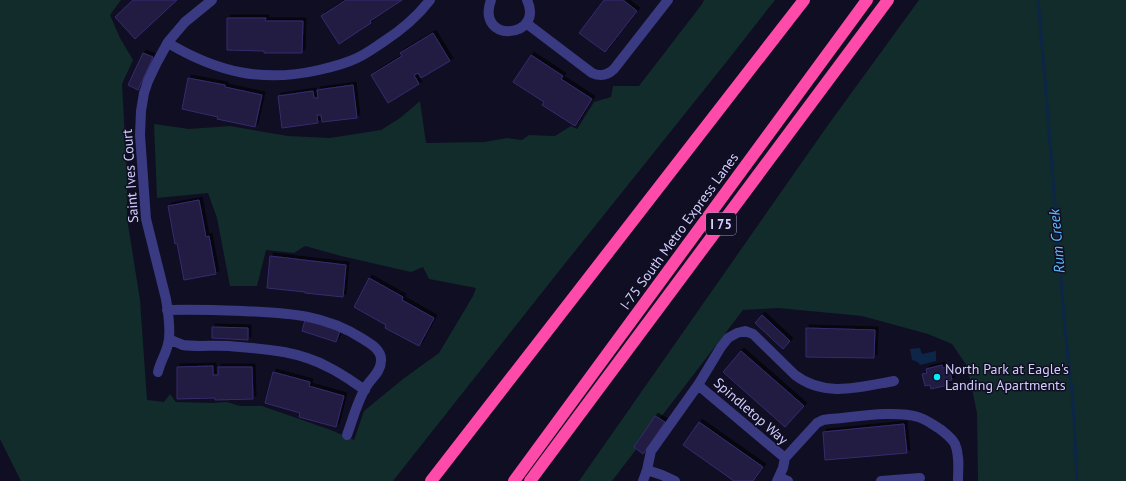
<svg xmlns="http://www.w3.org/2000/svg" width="1126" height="481" font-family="'PT Sans',sans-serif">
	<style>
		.green { fill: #112c2a }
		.water { fill: #0d2647 }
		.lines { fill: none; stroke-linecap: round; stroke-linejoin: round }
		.stream { stroke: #0d2647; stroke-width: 3 }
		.building { fill: #201a43; stroke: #362c6f; filter: url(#shadow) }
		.minor { stroke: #393a81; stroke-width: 10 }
		.highway { stroke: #fe4baa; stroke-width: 12 }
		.poi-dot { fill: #01edf9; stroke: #100e22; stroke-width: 1.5 }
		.labels { text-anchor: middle; stroke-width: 3; stroke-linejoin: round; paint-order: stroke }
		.shield { fill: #100e22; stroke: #9895bd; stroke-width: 1 }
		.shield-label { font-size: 13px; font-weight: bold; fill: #d2cfff }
		.street-label { font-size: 14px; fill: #d2cfff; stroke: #100e22 }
		.poi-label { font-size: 14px; fill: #d2cfff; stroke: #100e22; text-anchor: start }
		.water-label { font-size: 15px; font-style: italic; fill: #5dbcff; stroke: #100e22 }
	</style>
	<defs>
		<filter id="shadow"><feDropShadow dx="3" dy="-3" stdDeviation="0" flood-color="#0009"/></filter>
	</defs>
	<rect width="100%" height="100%" fill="#100e22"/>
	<path class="green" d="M0,0H121L110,15L120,38L133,60L122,84L127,174V218L140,300L147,400L164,402L170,394L176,402L211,403L227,402L240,406H262L331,430L354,440L364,411L403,379L439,353L473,296L476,288L429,279L423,267L411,272L341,256L305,246L294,253L266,250L257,286H230L217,218L208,193L157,198L154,124L189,129L230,126L288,136L330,138L381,130L400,118L420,101L426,143L484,142L507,138L522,140L529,135L555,136L571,126L577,129L594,102L611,97L613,86H639L702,4L704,0H775L724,65L563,266L393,481H21L0,439Z
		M919,0H1126V481H978L977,413L967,366L952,344L928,334L862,316L778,308L743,310L612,481H579L828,125Z"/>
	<path class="water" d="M920,348L922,354L936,351V361L920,365L918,362L912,360L910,349Z"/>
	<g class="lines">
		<path class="stream" d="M1038,0L1045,80L1065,330L1073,401L1077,481"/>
	</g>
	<path class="building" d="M133,0H177L135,39L115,17Z
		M346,0H402L370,21L371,23L339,44L321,16Z
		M604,0H623L637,11L605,52L579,33Z
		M227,18H266L265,21H303L302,53H264V51L227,50Z
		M433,33L450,61L421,78L418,73L414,75L419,84L388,103L371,75L402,56L400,53Z
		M143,53L153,57L138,90L128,85Z
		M531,55L563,76L561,79L592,99L575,126L542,105L544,102L513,82Z
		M188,78L225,85V87L262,95L255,127L217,119L218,117L182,109Z
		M353,85L357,118L322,122L321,115H317L318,123L282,128L278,96L313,91L314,98H318L317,90Z
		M199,200L206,237L209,236L216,274L184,280L177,243L175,244L168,206Z
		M270,256L346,265L343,297L305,293V292L267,288Z
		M369,278L403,297L402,300L434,318L419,346L385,328L386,325L354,307Z
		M762,315L790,341L783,349L755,323Z
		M305,320L340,331L336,342L302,331Z
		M212,327L248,328V340L212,338Z
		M806,328L875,330L874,358L806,357Z
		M741,351L804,406L785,427L723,372Z
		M942,365L943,368L949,367L952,380L947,381L948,385L931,389L930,385L925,386L922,374L927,373L926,369Z
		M213,366V375H218V367H252L253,399L215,400V398L177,399V367Z
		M273,372L310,382L309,386L344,396L336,427L299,417L300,413L265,403Z
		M655,416L665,422L643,454L634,447Z
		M699,422L763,467L753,481H734L683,445Z
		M904,424L907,453L825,460L823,432Z"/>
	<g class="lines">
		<path class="minor" d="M491,0C475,44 545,39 527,0
			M526,23L592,73C601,77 608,75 614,69L668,0
			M168,43C217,72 262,83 319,70C332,67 345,64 357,58C366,54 374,48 383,42C400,31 417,17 430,0
			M167,310C192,309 218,310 243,311C288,313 324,314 363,339C371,344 382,350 381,361C381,371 373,377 368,384C358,398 353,419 347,435
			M169,339C173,341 178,343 183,345C196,347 215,345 229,346C263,349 297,350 328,367C341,373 353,382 365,390
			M158,372C160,362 166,354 168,344C171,333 168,311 166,299L146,219L140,135L141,111L144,93L148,81L156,64L168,42L185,22L212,0
			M698,385L785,458
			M647,470L662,475L675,481
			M779,477L788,481
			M643,481L647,470L651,451L698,385L721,347L728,338L737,333L745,331L753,334L795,375C825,398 860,387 894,381
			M777,481L783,468L785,458L817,423L823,420L830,419C855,417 895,410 918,417C926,419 933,425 940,429C945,433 952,438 955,444C960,456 958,469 958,481
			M881,481L920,478"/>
		<path class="highway" d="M431,481L804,0
			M514,481L867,0
			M530,481L888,0"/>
	</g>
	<circle class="poi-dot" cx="937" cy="377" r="4"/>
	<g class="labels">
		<rect class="shield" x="706" y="213" width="30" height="22" rx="3"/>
		<g class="shield-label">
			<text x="721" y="229">I 75</text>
		</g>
		<g class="street-label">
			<text transform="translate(130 176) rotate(-94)" y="5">Saint Ives Court</text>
			<text transform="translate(679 231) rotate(-54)" y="5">I-75 South Metro Express Lanes</text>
			<text transform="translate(751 411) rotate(41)" y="5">Spindletop Way</text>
		</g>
		<g class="poi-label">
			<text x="945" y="374">North Park at Eagle's<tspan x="945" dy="16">Landing Apartments</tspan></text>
		</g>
		<g class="water-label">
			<text transform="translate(1057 241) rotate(-95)" y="5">Rum Creek</text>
		</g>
	</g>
</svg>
